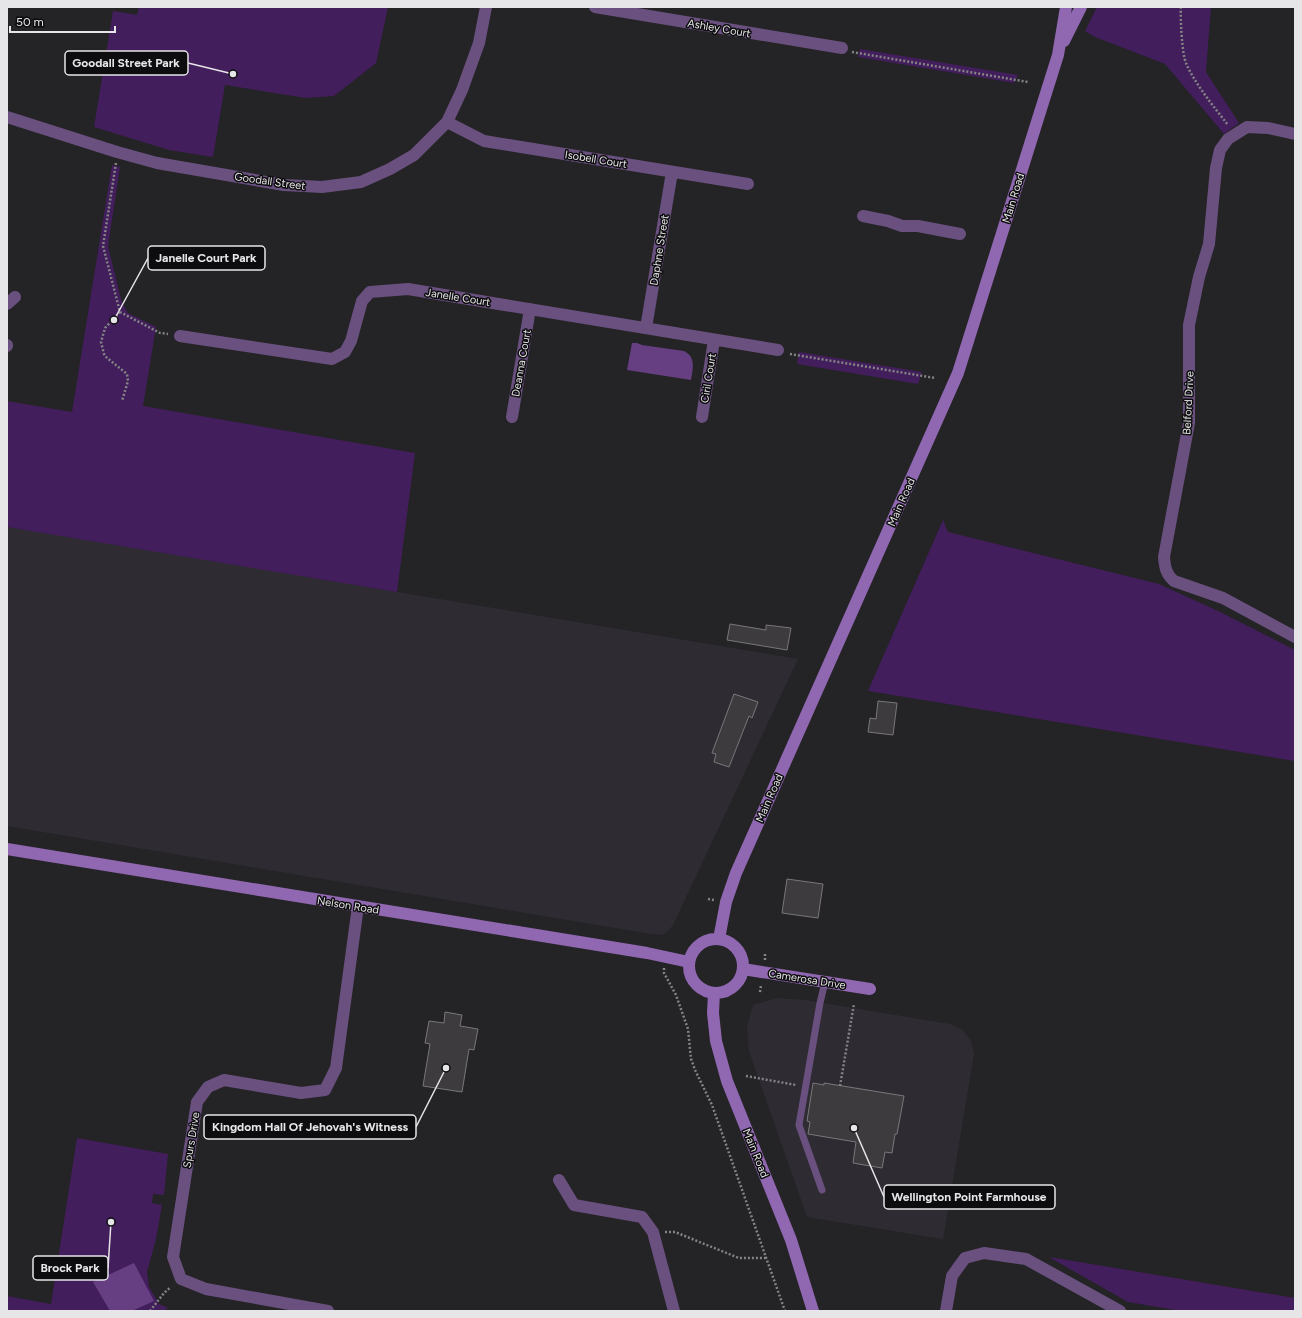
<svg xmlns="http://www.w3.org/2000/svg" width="1302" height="1318" font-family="Figtree,sans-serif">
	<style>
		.built { fill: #2f2b33 }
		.green { fill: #431e5c }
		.water { fill: #653f82 }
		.building { fill: #3d3b3e; stroke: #79777a }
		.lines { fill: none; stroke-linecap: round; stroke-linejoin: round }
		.path { stroke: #848385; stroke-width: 2.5; stroke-dasharray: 2 2; stroke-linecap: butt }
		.lane { stroke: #69507e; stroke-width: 7 }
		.street { stroke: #69507e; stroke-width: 12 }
		.secondary { stroke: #9067b1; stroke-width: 12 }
		.labels { text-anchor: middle; stroke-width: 3; stroke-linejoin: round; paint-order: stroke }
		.street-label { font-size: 11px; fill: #e6e5e7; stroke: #0d0c0e }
		.leader { fill: none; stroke: #e6e5e7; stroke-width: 1.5 }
		.callout-dot { fill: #e6e5e7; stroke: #0d0c0e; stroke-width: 1.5 }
		.callout { fill: #0d0c0e; stroke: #e6e5e7; stroke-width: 1.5 }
		.callout-label { font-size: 12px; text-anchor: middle; font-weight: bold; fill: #e6e5e7 }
	</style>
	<rect width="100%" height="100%" fill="#242326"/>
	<path class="built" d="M7,527L27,530L798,659L673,925L668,931L662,935L651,934L7,826Z
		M777,998L805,1000L950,1024L963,1030L971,1041L974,1054L943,1239L807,1217L749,1051L747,1027L753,1005Z"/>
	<path class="green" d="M139,7H388L376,63L334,96L306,98L225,85L213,157L169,150L94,127L113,11L137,15Z
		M1097,7H1211L1206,72L1239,123L1224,134L1165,64L1095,37L1085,31Z
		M860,49L1018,75L1014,83L858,57Z
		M112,165L120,167L108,246L122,303L128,313L156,327L143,406L415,453L397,592L7,527V401L72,412Z
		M799,352L922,372L918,384L797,364Z
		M943,520L948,532L1159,584L1218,611L1295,650V761L868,691Z
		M77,1138L168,1154L164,1195L153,1194L152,1203L162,1205L156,1239L147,1272L149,1287L159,1304L168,1308L164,1311H7V1296L51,1304Z
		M1049,1257L1295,1298V1311H1181L1128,1302Z"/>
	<path class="water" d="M632,343H637L642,345L684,351C696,357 693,368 691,380L627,370Z
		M134,1263L154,1301L132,1311H110L93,1282Z"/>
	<path class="building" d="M730,624L766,630V625L791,628L787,650L727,640Z
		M734,694L758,702L752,718L749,716L729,767L714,762L716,754L712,753Z
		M878,701L897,703L893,735L868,732L870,718L876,719Z
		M787,879L823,884L818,918L782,913Z
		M445,1012L462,1015L460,1026L478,1029L474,1050L469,1049L462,1092L423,1086L430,1044L425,1043L429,1021L444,1023Z
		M813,1083L824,1085V1083L904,1096L897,1134H895L892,1153L885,1152L882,1168L853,1163L856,1142L808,1134L810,1122L807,1121Z"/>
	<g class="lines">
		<path class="path" d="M1181,7C1180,17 1182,54 1186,63C1195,84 1214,107 1228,125
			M852,52L1028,82
			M116,163L103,246L120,312L160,333L168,334
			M120,312L105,328L101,342L104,354L107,358L127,374L128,381L122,401
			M790,354L935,378
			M708,899L714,900
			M765,960V953
			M664,968V973L676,995L688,1029L691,1059L695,1070L712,1105L785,1311
			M760,992L761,985
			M746,1076L796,1085
			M840,1086L854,1004
			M665,1232H675L739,1258H766
			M150,1311L164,1293L171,1287"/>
		<path class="lane" d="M822,1190L799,1125L820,1003L825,982"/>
		<path class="street" d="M595,7L842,48
			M7,117L117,152L157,163L284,185L322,187L361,182L390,169L414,155L447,122L462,90L479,43L486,7
			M447,122L484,141L748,184
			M1295,134L1268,128L1247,127L1228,139L1220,150L1216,168L1209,244L1199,277L1189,325V423L1164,557C1165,568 1166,574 1174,581L1223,598L1295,637
			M863,216L888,221L902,226H918L960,234
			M7,304L15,297
			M646,328L672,172
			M180,336L332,359L345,352L351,341L362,301L370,292L408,289L778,350
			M7,345V346
			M512,417L530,309
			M702,417L714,340
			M559,1180L574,1205L642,1217L653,1232L674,1311
			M328,1311L206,1289L181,1279L173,1257L197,1102L208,1087L224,1080L301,1093L325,1090L336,1068L358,906
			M946,1311L952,1276L965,1258L984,1253L1026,1259L1120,1311"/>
		<path class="secondary" d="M1064,41L1081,7
			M7,849L647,953L689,962
			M689 966a27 27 0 1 1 54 0a27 27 0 1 1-54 0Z
			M719,939L726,902L736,873L958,373L1058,55L1066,7
			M743,969L870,989
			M714,993L713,1013L716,1041L727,1081L791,1240L813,1311"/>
	</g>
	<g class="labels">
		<g class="street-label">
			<text transform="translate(719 28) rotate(10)" y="4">Ashley Court</text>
			<text transform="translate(596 159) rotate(9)" y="4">Isobell Court</text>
			<text transform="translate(270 181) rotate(8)" y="4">Goodall Street</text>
			<text transform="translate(1013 198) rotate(-73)" y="4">Main Road</text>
			<text transform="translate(659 250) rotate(-81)" y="4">Daphne Street</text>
			<text transform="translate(458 297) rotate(9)" y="4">Janelle Court</text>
			<text transform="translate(521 363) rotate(-80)" y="4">Deanna Court</text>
			<text transform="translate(708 378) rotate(-81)" y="4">Ciril Court</text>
			<text transform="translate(1188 403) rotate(-87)" y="4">Belford Drive</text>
			<text transform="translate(901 502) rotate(-66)" y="4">Main Road</text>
			<text transform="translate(769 798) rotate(-66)" y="4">Main Road</text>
			<text transform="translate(348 905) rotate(9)" y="4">Nelson Road</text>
			<text transform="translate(807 979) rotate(9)" y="4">Camerosa Drive</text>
			<text transform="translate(191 1140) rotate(-81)" y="4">Spurs Drive</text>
			<text transform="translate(756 1153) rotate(68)" y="4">Main Road</text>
		</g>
	</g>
	<path class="leader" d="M233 74L188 63M114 320L148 258M446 1068L416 1127M854 1128L884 1197M111 1222L108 1268"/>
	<g class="callout-dot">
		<circle cx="233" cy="74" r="4"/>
		<circle cx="114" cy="320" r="4"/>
		<circle cx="446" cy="1068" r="4"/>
		<circle cx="854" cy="1128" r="4"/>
		<circle cx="111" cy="1222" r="4"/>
	</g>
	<g class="callout">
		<rect x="65" y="51" width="123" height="24" rx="4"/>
		<rect x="148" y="246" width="117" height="24" rx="4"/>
		<rect x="204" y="1115" width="212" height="24" rx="4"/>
		<rect x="884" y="1185" width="171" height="24" rx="4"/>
		<rect x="33" y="1256" width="75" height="24" rx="4"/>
	</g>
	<g class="callout-label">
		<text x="126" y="67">Goodall Street Park</text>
		<text x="206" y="262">Janelle Court Park</text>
		<text x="310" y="1131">Kingdom Hall Of Jehovah's Witness</text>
		<text x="969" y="1201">Wellington Point Farmhouse</text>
		<text x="70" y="1272">Brock Park</text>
	</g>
	<rect width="1302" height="1318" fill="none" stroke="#e6e5e7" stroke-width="16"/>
	<path d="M10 26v6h105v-6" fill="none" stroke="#e6e5e7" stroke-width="2"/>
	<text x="16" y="26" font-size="12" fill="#e6e5e7" stroke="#0d0c0e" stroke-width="3" paint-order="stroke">50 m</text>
</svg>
